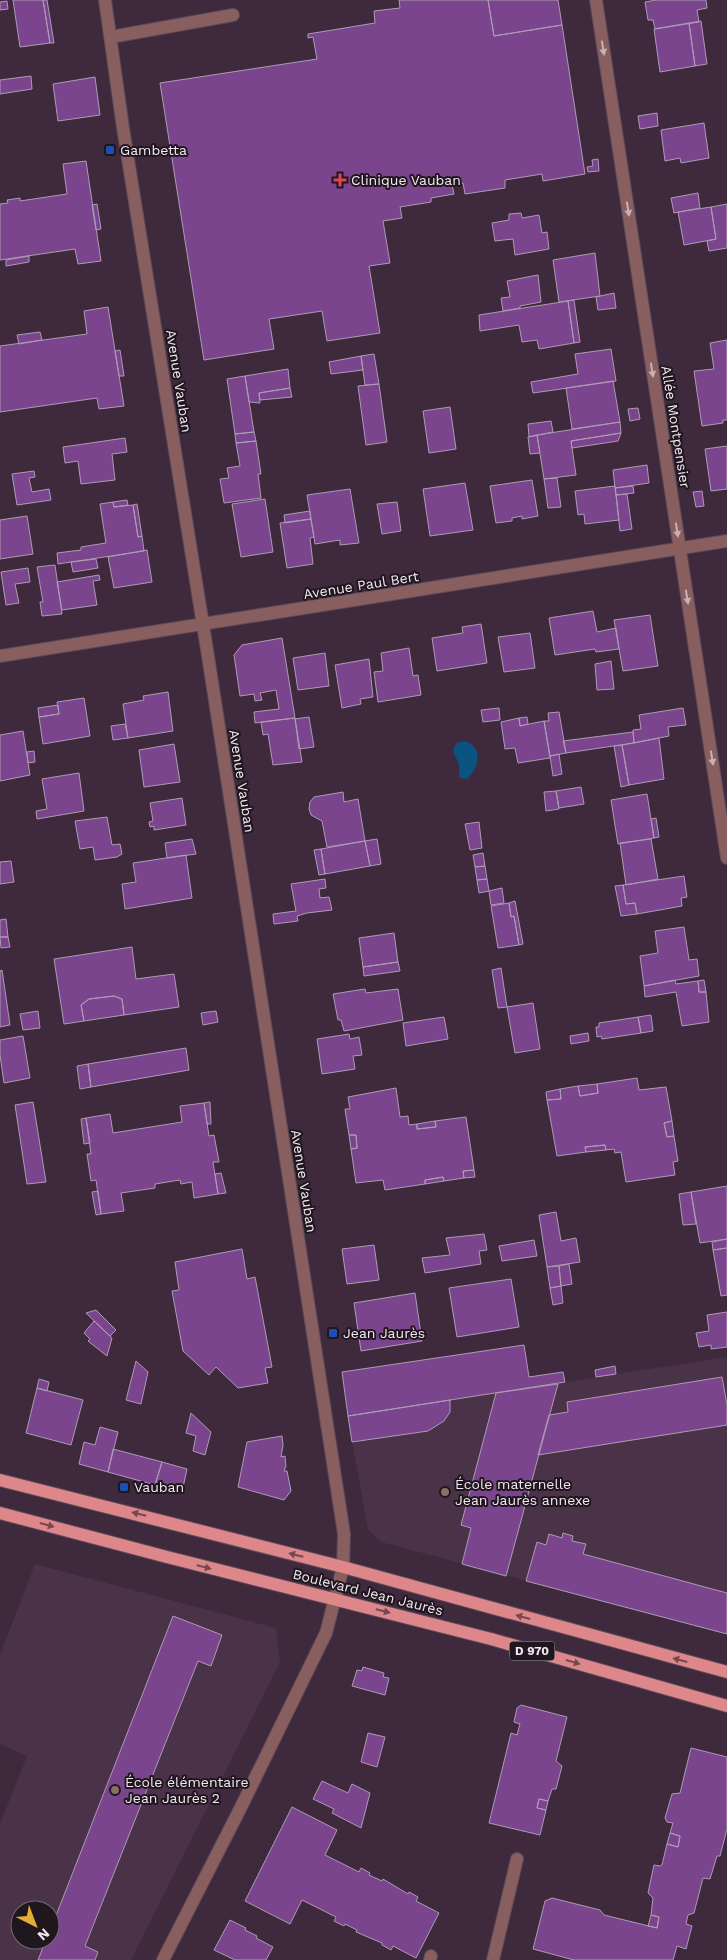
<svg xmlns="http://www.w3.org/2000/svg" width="727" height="1960" font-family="'Work Sans',sans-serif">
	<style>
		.built { fill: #4a3248; fill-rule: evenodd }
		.water { fill: #0b5380 }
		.building { fill: #7a458d; stroke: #ae9bb5 }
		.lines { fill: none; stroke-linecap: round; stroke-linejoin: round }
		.service-casing { stroke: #5b4859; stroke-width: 14 }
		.minor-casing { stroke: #5b4859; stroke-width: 14 }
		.primary-casing { stroke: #5b4859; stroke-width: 14 }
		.service { stroke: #885e5f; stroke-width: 12 }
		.minor { stroke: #885e5f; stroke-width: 12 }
		.primary { stroke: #dd878a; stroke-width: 12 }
		.oneway { fill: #c9b0b7 }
		.oneway2 { fill: #74494f }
		.transit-dot { fill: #1a4fb4; stroke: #1f161e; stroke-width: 2 }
		.health-dot { fill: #e0444e; stroke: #1f161e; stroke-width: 2 }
		.education-dot { fill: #8d6e63; stroke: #1f161e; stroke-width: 2 }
		.labels { text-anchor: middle; stroke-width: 4; stroke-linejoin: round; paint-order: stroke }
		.shield { fill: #1f161e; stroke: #b4a8b2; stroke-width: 1 }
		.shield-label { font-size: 12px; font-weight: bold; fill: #f4e7f2 }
		.poi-label { font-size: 14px; fill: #f4e7f2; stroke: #1f161e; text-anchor: start }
		.street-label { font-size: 14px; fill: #f4e7f2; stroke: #1f161e }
	</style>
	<rect width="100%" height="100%" fill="#3e2a3c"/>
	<path class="built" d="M524,1345L529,1377L563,1372L565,1382L727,1357V1634L381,1542L368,1529L352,1442L343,1372Z
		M35,1564L276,1628L280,1662L131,1960H0V1824L27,1756L0,1744V1655ZM20,1910H50V1940H20Z"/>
	<path class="water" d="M465,741C484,747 479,768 467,779L460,778C458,773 460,770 459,766C458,756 448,753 457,743Z"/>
	<path class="building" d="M13,0H43L50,43L20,47Z
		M43,0H47L54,43H50Z
		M399,0H488L494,36L562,25L585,174L543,181L542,174L505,180V188L465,194L463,183L452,185L454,194L431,198V202L400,207L402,218L383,221L390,263L369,266L380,333L327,341L322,311L269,319L274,349L204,360L160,83L317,59L313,37L308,38V34L375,23L374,11L400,8Z
		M488,0H558L562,25L494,36Z
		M656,0H706L707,8L697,10L699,22L655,29L653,20H648L645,2Z
		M7,1L8,9L0,10V2Z
		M701,21L707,64L695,66L689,23Z
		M689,23L695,66L660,72L654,29Z
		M31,76L32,89L0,94V80Z
		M95,77L100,115L58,121L53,84Z
		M657,113L658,126L640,129L638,116Z
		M704,123L709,158L681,163L680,158L665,161L661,130Z
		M598,159L599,171L588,172L587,167L593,166L592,160Z
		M86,161L101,261L78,264L75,249L0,260V204L8,203L7,200L20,198V201L67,194L63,164Z
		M698,193L700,208L674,213L671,198Z
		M97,204L101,229L96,230L92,205Z
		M727,204V248L709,251L707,241L716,239L711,207Z
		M711,207L716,239L684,245L678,212Z
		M521,213L522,218L539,215L542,233L547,232L549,249L515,255L513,239L495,241L492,223L509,220V214Z
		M595,253L600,296L559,302L553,260Z
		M29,256V262L6,266V260Z
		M538,275L541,302L520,306V308L503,311L501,298L510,297L507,281Z
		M614,293L616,308L598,310L596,297Z
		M574,300L580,342L574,343L568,301Z
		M568,301L574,343L539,349L537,340L522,342L519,325L480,331L479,315Z
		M108,307L124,406L99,409L97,398L0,412V346L87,334L84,311Z
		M40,332L42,340L19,344L17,335Z
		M727,340V420H723V423L702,426L694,371L714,369L710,343Z
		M611,349L616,381L533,393L531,382L578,374L575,354Z
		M120,350L124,376H119L115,351Z
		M374,354L379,384L365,385L361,356Z
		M361,356L363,370L331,374L329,362Z
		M288,369L290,388L259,393L260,403L249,402L245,376Z
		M245,376L254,432L235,434L227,379Z
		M613,381L620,422L572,429L566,388Z
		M379,384L387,442L366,445L358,386Z
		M290,388L292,397L260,400L259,393Z
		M450,407L456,449L429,453L423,411Z
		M638,408L640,419L630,421L628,409Z
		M551,421L553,432L529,437L528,424Z
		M620,422L621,433L571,441L576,475L544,479L537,435Z
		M254,432L256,441L236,443L235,434Z
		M621,433L618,441L572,448L571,441Z
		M537,435L540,453L530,454L528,437Z
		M125,438L127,452L112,454L115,480L81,484L78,461L65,463L63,447Z
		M256,441L261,474H258L261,498L224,503L220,479L229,478L227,468L240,466L236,443Z
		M727,446V489L711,491L705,449Z
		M647,465L649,483L615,488L613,470Z
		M34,471L35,477L29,478L32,492L49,489L51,500L17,505L12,474Z
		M557,478L561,507L548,508L544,479Z
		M532,480L538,516L522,519V516L512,518V521L496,523L490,486Z
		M465,483L473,530L430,536L423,489Z
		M615,486L619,520L585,524L584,514L578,515L575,491Z
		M633,486L634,493L616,495L615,488Z
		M350,489L359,543L340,545V540L315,544L307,495Z
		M702,491L704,506L696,507L693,492Z
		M627,494L632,529L620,531L616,495Z
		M265,499L273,552L241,557L232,504Z
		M127,500L128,505L114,507L113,502Z
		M113,502L114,507L133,505L138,537L142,536L144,551L58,564L57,553L81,550V547L106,543L100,504Z
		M397,502L401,531L382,534L377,504Z
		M137,504L142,536L138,537L133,505Z
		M310,511L311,519L285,523L284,515Z
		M27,516L33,554L0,559V520Z
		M311,519L314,537L310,538L313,564L287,568L280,523Z
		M147,550L152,582L114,588L108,557Z
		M96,559L98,568L73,572L71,562Z
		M55,565L62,614L42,616L40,602H43L37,567Z
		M28,568L30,582L15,584L19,603L6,605L1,572Z
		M99,575L100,580L93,581L97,605L62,610L57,582Z
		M593,611L597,632L616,628L619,649L596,652L595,649L555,655L549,618Z
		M650,615L658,666L623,671L614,620Z
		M481,624L487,663L437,671L432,638L463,633L462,627Z
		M530,633L535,668L504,672L498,637Z
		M282,638L295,718L255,723L254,712L279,709L276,690L260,693L262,700L255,701L254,694L240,696L234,655L242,645Z
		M409,648L413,676L418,675L421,695L378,702L374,672L383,671L381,653Z
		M325,653L329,686L298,690L293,658Z
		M369,659L373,697L360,699L361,704L342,708L335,665Z
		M611,661L614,689L597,690L595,664Z
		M168,692L173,731L128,738L123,704L144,700L143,696Z
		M84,698L90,736L43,744L39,717L59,714L57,702Z
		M58,705L59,714L39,717L38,708Z
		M499,708L500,720L483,722L481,710Z
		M683,708L686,725L668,727L669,736L634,743L633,730L641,729L639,715Z
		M559,712L566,753L550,756L544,721H549L548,713Z
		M309,717L314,747L299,749L295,719Z
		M527,717L528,724L520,726L519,718Z
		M295,718L302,762L273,765L268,734L263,735L261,722Z
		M519,718L520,726L544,721L550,758L518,763L515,748L505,749L501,722Z
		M125,724L128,738L113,740L111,726Z
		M23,731L30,775L0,781V735Z
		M633,732L634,743L566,753L563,741Z
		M659,738L664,779L629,785L622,745Z
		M174,744L180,782L144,787L139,750Z
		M622,745L629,785L621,787L614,746Z
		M34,751L35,762L28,763L27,752Z
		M559,754L562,774L553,776L550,756Z
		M79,773L84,811L37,819L36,811L47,809L42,779Z
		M581,787L584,804L559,808L556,791Z
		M556,791L559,809L546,811L544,792Z
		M343,792L344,802L358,799L365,841L327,847L322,821L311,815L309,809L310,802L314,797Z
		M647,794L654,838L618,844L611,800Z
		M182,798L186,825L154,830V826L150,827L149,822L153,821L150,803Z
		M107,817L112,845L120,844L122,854L117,857L95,860L93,847L80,849L75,821Z
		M656,818L659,837L654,838L651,819Z
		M479,822L482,848L470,850L465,824Z
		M192,839L196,854L167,858L165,843Z
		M377,839L381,864L370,866L365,841Z
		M651,839L658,879L626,885L620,843Z
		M365,841L370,866L325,874L321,849Z
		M321,849L325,874L319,875L314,850Z
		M483,853L485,866L475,867L473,855Z
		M186,855L192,898L125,909L122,884L136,882L133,863Z
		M11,861L14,882L0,884V862Z
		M485,866L487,879L477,880L475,867Z
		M684,876L687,897L681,898L682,906L637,914L635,903L626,904L623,885Z
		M325,879L326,888L319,889L320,898L329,897L332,910L307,913L297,916L298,921L274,924L273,914L296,911L291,884Z
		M487,879L489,891L479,893L477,880Z
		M623,885L626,904L635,903L637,914L621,916L615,886Z
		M502,888L504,903L491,905L489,891Z
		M515,901L523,944L519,945L514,916L511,917L509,903Z
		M509,903L511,917L514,916L519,945L498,948L491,906Z
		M6,919L8,937H0V920Z
		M684,927L689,960L697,959L699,976L644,986L640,956L658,953L655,931Z
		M394,933L398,962L363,967L359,938Z
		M0,937H8L10,947L1,948Z
		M132,947L136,979L174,974L179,1007L124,1015L122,999L114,996L89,999L81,1005L84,1021L64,1024L54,959Z
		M398,962L400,971L364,976L363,967Z
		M501,968L507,1007L498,1008L492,970Z
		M2,970L10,1025L0,1027V971Z
		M675,980L676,984L698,981L699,992H706L709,1022L682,1026L676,992L645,997L644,986Z
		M704,980L706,992H699L698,981Z
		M365,989L366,993L398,989L403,1020L344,1031L341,1020H338L333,994Z
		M114,996L122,999L124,1015L84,1021L81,1005L89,999Z
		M533,1003L540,1049L515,1053L507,1007Z
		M38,1011L40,1028L23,1030L20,1014Z
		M216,1011L218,1022L203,1025L201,1013Z
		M651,1015L653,1031L641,1033L638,1017Z
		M444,1017L448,1039L406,1046L403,1023Z
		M638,1017L641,1033L602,1039L601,1036L597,1037L596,1027H599V1023Z
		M588,1033L589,1041L571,1044L570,1036Z
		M349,1034L350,1039L359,1037L362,1055L353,1056L355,1069L322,1074L317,1039Z
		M23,1036L30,1078L4,1083L0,1055V1040Z
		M186,1048L189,1070L91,1087L88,1064Z
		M88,1064L91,1087L80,1089L77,1066Z
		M637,1078L639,1090L666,1087L672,1121L664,1123L667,1137L674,1136L678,1161L673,1162L675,1175L626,1182L621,1152L615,1153L614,1149L606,1150L605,1145L585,1147L586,1152L557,1156L547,1100L561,1099L560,1089L578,1086L580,1096L598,1093L597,1084Z
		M597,1084L598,1093L580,1096L578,1086Z
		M396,1088L400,1117L408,1116L409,1125L417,1124V1129L436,1127L435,1121L466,1117L474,1170L463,1171L464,1178L444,1181L443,1177L425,1180V1184L385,1190L383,1180L356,1183L351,1149L357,1148L356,1135H349L345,1109H350L348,1097Z
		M560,1089L561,1099L547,1100L546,1092Z
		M33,1102L46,1182L27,1184L15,1105Z
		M210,1102L211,1124H207L204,1103Z
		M204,1103L209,1136L214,1135L219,1162H213L218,1194L194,1198L192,1182L181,1184L180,1180L155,1184V1188L121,1193L124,1211L101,1214L96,1180L91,1181L87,1154H91L86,1118L110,1114L113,1133L182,1122L180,1106Z
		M86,1118L90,1143L84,1144L81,1119Z
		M435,1121L436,1127L417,1129V1124Z
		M672,1121L674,1136L667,1137L664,1123Z
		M349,1135H356L357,1148L351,1149Z
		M605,1145L606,1150L586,1152L585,1147Z
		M474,1170L475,1177L464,1178L463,1171Z
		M221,1173L226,1193L218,1194L215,1174Z
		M443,1177L444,1181L425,1184V1180Z
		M727,1186V1239L700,1243L691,1192Z
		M98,1191L101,1214L96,1215L92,1192Z
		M691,1192L696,1224L683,1225L679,1194Z
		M556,1212L561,1241L576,1238L580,1262L547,1267L539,1215Z
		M484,1234L487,1250L479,1251L481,1264L425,1273L422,1258L450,1255L446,1238Z
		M727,1239V1248L713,1250L712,1242Z
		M534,1240L537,1256L502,1261L499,1246Z
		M374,1245L379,1280L347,1284L342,1249Z
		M727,1248V1295L721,1296L713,1250Z
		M242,1249L247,1279L255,1277L272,1367L265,1368L268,1383L238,1388L216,1367L209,1375L183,1351L172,1291L179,1290L175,1262Z
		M569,1264L572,1284L561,1286L559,1266Z
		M559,1266L561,1286L550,1288L547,1267Z
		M511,1279L519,1327L457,1337L449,1288Z
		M561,1286L563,1303L553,1305L550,1288Z
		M415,1293L422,1341L361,1351L354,1303Z
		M96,1310L116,1330L110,1336L86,1313Z
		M727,1312V1347L711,1349V1345L699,1347L696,1333L709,1331L707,1315Z
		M94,1321L112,1338L107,1356L88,1341L90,1339L84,1333Z
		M524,1345L529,1377L563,1372L565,1382L348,1416L342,1372Z
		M136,1361L148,1372L141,1404L126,1400Z
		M615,1366L616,1374L596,1377L595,1370Z
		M722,1377L727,1405V1425L538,1455L549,1415L568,1412L567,1402Z
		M39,1379L49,1382L47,1391L37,1388Z
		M558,1384L506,1576L462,1564L471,1528L461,1525L496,1393Z
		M37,1388L83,1400L71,1445L26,1433Z
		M450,1400V1412L444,1421L428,1431L352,1442L348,1416Z
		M191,1413L211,1432L205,1455L193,1451L196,1436L186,1433Z
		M100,1427L118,1432L108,1472L79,1464L84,1442L95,1445Z
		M282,1436L283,1445L281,1457L285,1456L286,1466L284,1471H287L291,1491L284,1500L238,1487L247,1442Z
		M113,1449L162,1462L155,1485L108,1472Z
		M162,1462L187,1469L182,1492L155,1485Z
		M563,1533L573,1536L572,1541L586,1544L583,1554L727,1593V1634L526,1581L537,1542L546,1545L549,1534L562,1538Z
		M173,1616L222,1635L211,1666L198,1661L85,1946L98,1952L95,1960H38L46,1940H50V1931Z
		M363,1667L384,1673L383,1677L389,1678L385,1695L352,1686L357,1670L362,1671Z
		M521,1705L567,1717L556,1761L562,1766L556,1789H552L548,1801L539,1799L537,1808L546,1810L540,1835L489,1823L511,1733L517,1735L520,1724L514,1722L517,1708Z
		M368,1733L385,1737L377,1767L361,1762Z
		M691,1748L727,1757V1829L720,1856H717L710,1879L703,1878L694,1913L688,1915L686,1924L692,1926L686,1949L677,1946L673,1960H574L533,1949L545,1901L552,1898L600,1910L604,1915L657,1928L659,1917L651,1915L653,1898L648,1893L654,1865L660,1866L662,1865L667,1844L678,1847L680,1836L670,1833L673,1823L667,1822L665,1818L672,1794L680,1793Z
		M322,1781L348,1793L352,1784L370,1793L361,1828L332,1813L334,1809L313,1799Z
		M539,1799L548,1801L546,1810L537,1808Z
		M292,1807L337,1830L325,1855L359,1872L361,1868L370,1873L369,1875L382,1881L383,1879L408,1894L409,1892L418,1897L416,1901L439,1913L416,1958L393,1946L391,1950L382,1945V1943L356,1932L357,1930L345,1924L344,1926L334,1921L336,1917L302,1900L290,1924L245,1901Z
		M670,1833L680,1836L678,1847L667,1844Z
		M651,1915L659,1917L657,1928L648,1926Z
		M230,1920L246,1928L245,1930L257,1936L256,1938L273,1947L266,1960H235L214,1950Z"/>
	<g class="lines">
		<defs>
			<path id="service" d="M111,37L233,15
				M430,1960L431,1956
				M493,1960L517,1859"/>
			<path id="minor" d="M105,0L123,128L208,656L344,1534L343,1567L326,1633L241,1807L163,1960
				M596,0L727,858
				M0,656L727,541"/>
			<path id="primary" d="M0,1480L343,1567L727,1672
				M0,1513L167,1557L491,1639L727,1706"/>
		</defs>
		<use href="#service" class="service-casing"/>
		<use href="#minor" class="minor-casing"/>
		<use href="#primary" class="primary-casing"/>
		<use href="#service" class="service"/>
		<use href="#minor" class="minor"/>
		<use href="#primary" class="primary"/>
	</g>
	<defs><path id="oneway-solid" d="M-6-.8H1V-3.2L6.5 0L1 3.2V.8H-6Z" transform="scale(1.25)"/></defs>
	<g class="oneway">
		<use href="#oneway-solid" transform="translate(603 48) rotate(81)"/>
		<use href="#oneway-solid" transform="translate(628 209) rotate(81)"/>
		<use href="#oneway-solid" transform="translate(652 370) rotate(81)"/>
		<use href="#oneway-solid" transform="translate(677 530) rotate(81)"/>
		<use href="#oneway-solid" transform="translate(687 597) rotate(81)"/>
		<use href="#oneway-solid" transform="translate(712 758) rotate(81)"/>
	</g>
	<g class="oneway2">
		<use href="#oneway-solid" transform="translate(139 1514) rotate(-166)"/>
		<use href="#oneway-solid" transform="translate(47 1525) rotate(15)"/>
		<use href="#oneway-solid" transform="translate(296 1555) rotate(-166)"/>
		<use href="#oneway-solid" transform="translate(204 1567) rotate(14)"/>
		<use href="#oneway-solid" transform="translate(383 1611) rotate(14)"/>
		<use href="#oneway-solid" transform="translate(523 1617) rotate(-165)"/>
		<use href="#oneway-solid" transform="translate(680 1660) rotate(-165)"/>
		<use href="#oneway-solid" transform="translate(573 1662) rotate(16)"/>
	</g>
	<g class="transit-dot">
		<rect x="105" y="145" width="10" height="10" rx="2.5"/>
		<rect x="328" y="1328" width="10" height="10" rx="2.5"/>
		<rect x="119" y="1482" width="10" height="10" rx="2.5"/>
	</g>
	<path class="health-dot" d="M337.5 172.5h5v5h5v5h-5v5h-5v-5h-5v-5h5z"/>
	<g class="education-dot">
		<circle cx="445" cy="1492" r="5"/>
		<circle cx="115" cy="1790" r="5"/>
	</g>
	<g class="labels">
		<rect class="shield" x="509.5" y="1641.5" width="45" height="19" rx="4"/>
		<g class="shield-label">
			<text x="532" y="1655">D 970</text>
		</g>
		<g class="poi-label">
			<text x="120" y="155">Gambetta</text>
			<text x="351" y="185">Clinique Vauban</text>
			<text x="343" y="1338">Jean Jaurès</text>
			<text x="455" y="1489">École maternelle<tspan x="455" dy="16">Jean Jaurès annexe</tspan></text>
			<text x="134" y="1492">Vauban</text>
			<text x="125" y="1787">École élémentaire<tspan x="125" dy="16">Jean Jaurès 2</tspan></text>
		</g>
		<g class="street-label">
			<text transform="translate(179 381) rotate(81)" y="5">Avenue Vauban</text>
			<text transform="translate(676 427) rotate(81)" y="5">Allée Montpensier</text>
			<text transform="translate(361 585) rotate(-9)" y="5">Avenue Paul Bert</text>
			<text transform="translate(242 781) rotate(81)" y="5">Avenue Vauban</text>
			<text transform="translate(304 1181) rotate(81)" y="5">Avenue Vauban</text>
			<text transform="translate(368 1592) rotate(14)" y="5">Boulevard Jean Jaurès</text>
		</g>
	</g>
	<g transform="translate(35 1925) rotate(138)"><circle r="24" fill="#1f161e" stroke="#746a73"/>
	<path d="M0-4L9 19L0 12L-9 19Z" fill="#e6ad36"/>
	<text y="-8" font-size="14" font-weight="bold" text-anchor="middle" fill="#f4e7f2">N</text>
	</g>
</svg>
